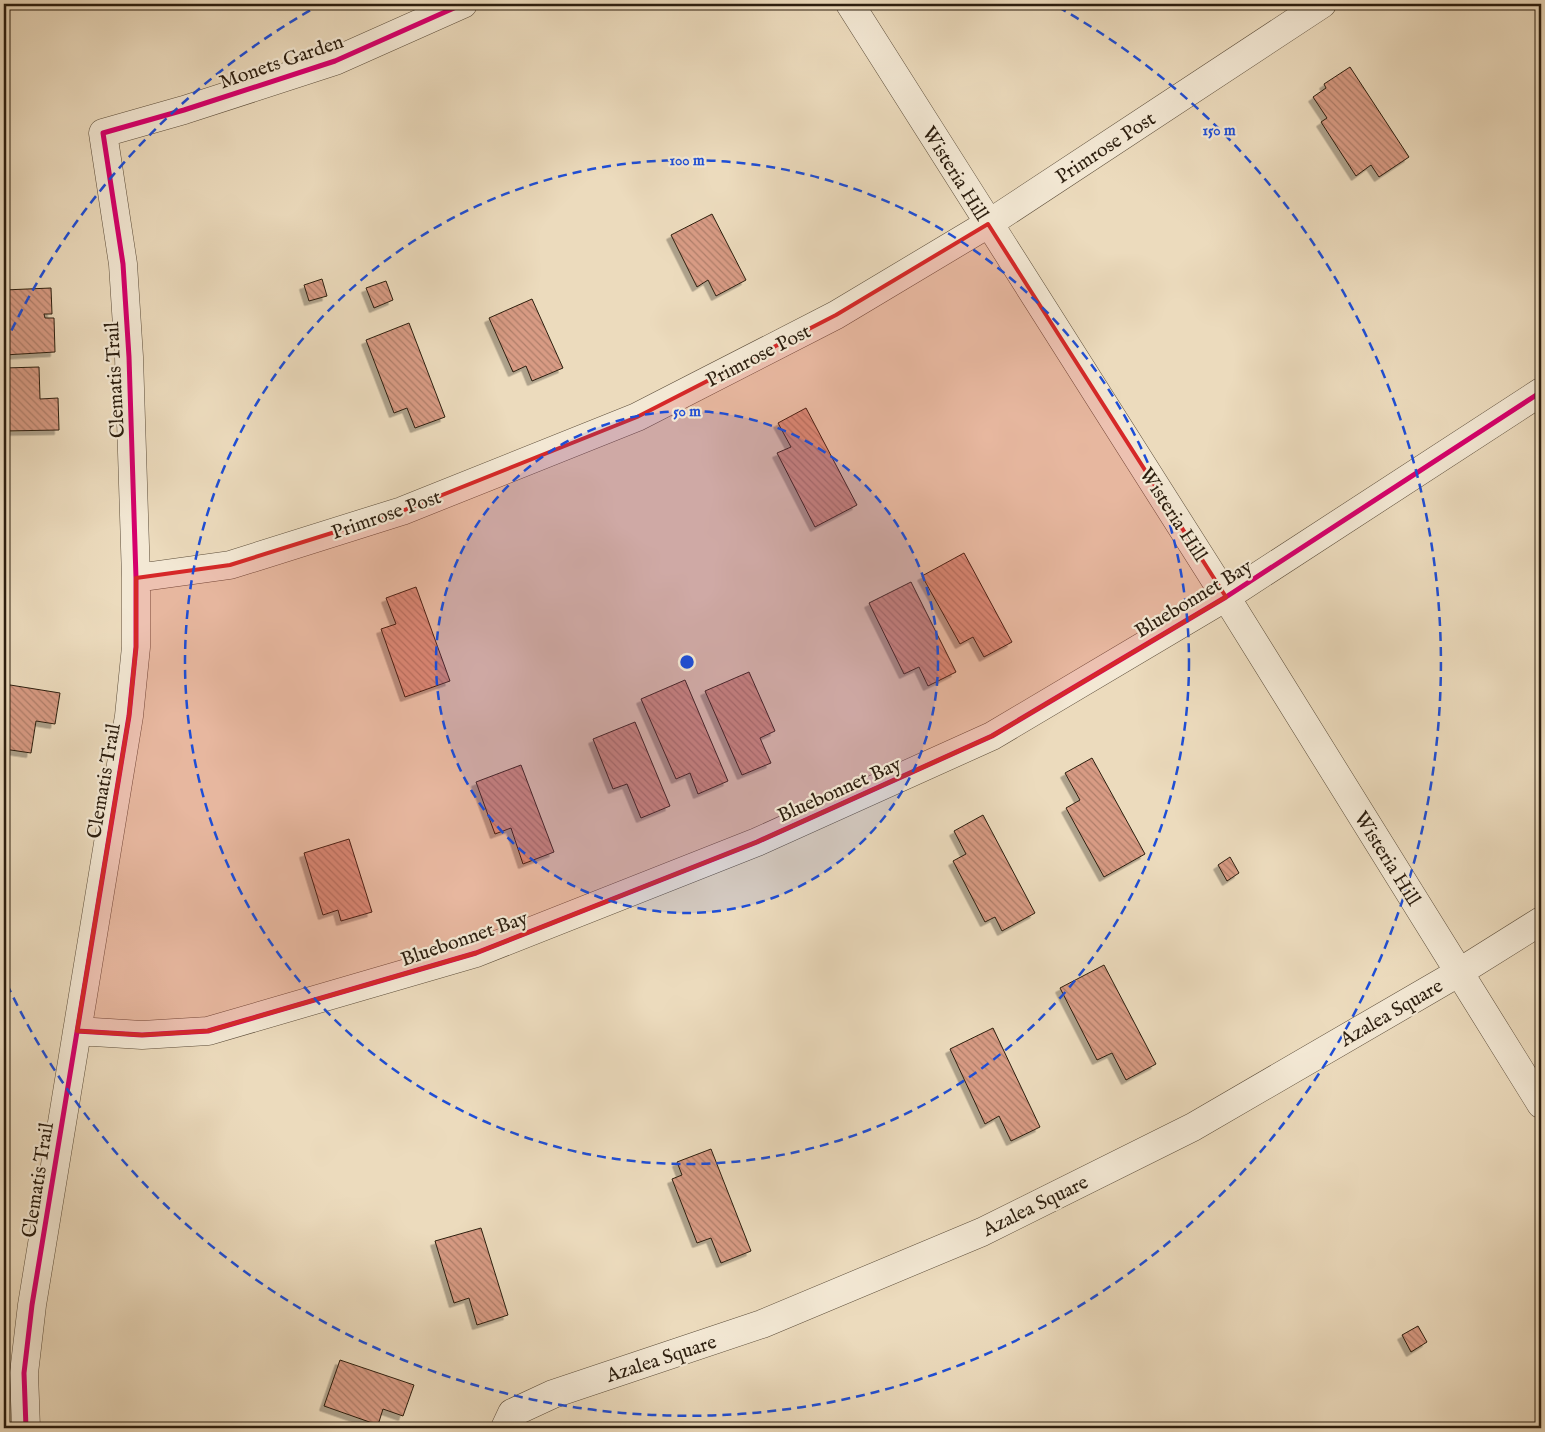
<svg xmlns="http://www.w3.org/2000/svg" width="1545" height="1432" font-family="'IM FELL English',serif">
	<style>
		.building { fill: url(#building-back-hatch); stroke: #2c1e0f; filter: url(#shadow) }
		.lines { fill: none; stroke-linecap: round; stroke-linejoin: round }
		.minor-casing { stroke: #5c4d3a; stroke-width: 29 }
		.minor { stroke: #f3e8d4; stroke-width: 28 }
		.cycleway-casing { stroke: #f3e8d4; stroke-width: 8 }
		.cycleway { stroke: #d6006c; stroke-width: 5 }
		.marked { fill: #d62828; fill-opacity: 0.2; stroke: #d62828; stroke-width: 4; stroke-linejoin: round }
		.ring { fill: none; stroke: #1d4ed8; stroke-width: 2.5; stroke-dasharray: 9 6 }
		.labels { text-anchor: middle; stroke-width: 4.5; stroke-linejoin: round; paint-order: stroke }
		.street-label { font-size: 20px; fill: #2c1e0f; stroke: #f3e8d4 }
		.centre { fill: #1d4ed8; stroke: #f3e8d4; stroke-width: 2.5 }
		.ring-label { font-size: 15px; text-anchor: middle; font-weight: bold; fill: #1d4ed8; stroke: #f3e8d4; stroke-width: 4.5; stroke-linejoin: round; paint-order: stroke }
	</style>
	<defs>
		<pattern id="building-back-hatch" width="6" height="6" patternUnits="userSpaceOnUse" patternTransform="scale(1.25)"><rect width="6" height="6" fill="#d89b84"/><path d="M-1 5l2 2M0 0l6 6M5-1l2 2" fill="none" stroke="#af7e6a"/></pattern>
		<filter id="shadow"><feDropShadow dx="-4.5" dy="4.5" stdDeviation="0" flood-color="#0004"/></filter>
	</defs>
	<rect width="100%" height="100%" fill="#ecdbbd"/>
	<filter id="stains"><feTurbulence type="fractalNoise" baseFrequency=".004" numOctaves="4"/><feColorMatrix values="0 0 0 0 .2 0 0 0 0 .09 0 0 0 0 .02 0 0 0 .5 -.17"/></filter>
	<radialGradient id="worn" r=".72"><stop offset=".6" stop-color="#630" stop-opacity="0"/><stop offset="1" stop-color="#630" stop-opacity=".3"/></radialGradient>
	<path class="building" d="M1350,67L1409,157L1379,177L1371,165L1356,176L1321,122L1327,118L1313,97L1326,88L1324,84Z
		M712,214L746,280L716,296L708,280L697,287L671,235Z
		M322,279L327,296L309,301L304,285Z
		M386,281L393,300L374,308L366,288Z
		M51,288L52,314H44L45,318H54L55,352L4,355V290Z
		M532,299L563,368L532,381L526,366L513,372L489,318Z
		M409,323L445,417L415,428L407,408L394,413L366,340Z
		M39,367L40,399L58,398L59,430L4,431V368Z
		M806,408L857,505L815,527L777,453L791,447L778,423Z
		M964,553L1012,642L984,657L973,637L960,644L922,576Z
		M911,582L956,672L928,686L919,667L904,674L869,603Z
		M416,587L450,681L405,697L381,629L396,624L386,598Z
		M749,672L775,731L760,738L771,763L742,775L705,691Z
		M685,680L728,781L698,794L690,773L676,779L641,699Z
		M4,684L60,693L55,724L36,721L31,753L4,749Z
		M635,722L670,806L641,818L627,784L613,789L593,739Z
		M1092,758L1145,854L1104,877L1066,808L1080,800L1065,773Z
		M521,765L554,852L523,864L511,828L495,834L476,782Z
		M983,815L1035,913L1002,931L995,917L985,922L953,861L966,854L954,831Z
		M349,839L372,912L341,921L338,910L323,915L304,853Z
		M1230,857L1239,873L1227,881L1218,865Z
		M1104,965L1156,1064L1126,1080L1112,1053L1097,1060L1060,988Z
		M993,1028L1040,1127L1011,1141L999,1116L985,1124L950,1049Z
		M711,1149L751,1251L721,1263L711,1238L697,1243L672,1179L682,1175L677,1162Z
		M481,1228L508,1315L477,1325L469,1298L454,1303L435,1241Z
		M1418,1326L1427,1342L1411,1352L1402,1335Z
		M340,1360L414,1385L403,1416L383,1409L378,1425L324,1406Z"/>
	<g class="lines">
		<defs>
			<path id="minor" d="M850,4L1226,597L1541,1104
				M136,578L230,565L402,511L637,417L836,315L988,224L1322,4
				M77,1031L142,1035L208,1031L476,953L757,842L992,736L1226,597L1541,392
				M26,1428L24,1373L32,1305L129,716L136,647V578L129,357L123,264L103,133L184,110L335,61L463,4
				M505,1428L512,1413L553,1394L762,1324L982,1232L1193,1127L1458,973L1541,921"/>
		</defs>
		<use href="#minor" class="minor-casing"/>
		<use href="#minor" class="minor"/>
		<defs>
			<path id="cycleway" d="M77,1031L142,1035L208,1031L476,953L757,842L992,736L1226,597L1541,392
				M26,1428L24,1373L32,1305L129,716L136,647V578L129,357L123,264L103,133L184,110L335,61L463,4"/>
		</defs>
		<use href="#cycleway" class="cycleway-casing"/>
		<use href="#cycleway" class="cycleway"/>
	</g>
	<path class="marked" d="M988,224L1226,597L992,736L757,842L476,953L208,1031L142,1035L77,1031L129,716L136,647V578L230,565L402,511L637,417L836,315Z"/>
	<circle cx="687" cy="662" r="251" fill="#1d4ed8" fill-opacity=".12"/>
	<g class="ring">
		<circle cx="687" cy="662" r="251"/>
		<circle cx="687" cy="662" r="502"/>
		<path d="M5 344A753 753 0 0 1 316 7M1058 7A753 753 0 1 1 5 980"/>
	</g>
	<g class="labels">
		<g class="street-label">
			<text transform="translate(281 61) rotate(-19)" y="7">Monets Garden</text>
			<text transform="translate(1105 147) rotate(-33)" y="7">Primrose Post</text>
			<text transform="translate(956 173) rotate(58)" y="7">Wisteria Hill</text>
			<text transform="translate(758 355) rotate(-27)" y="7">Primrose Post</text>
			<text transform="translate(114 380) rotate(-93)" y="7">Clematis Trail</text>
			<text transform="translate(386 514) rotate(-19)" y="7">Primrose Post</text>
			<text transform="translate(1174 514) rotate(57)" y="7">Wisteria Hill</text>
			<text transform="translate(1193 598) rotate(-31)" y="7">Bluebonnet Bay</text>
			<text transform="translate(103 781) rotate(-80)" y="7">Clematis Trail</text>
			<text transform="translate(839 789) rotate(-24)" y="7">Bluebonnet Bay</text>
			<text transform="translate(1388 858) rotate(58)" y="7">Wisteria Hill</text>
			<text transform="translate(464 938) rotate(-19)" y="7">Bluebonnet Bay</text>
			<text transform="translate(1391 1012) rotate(-30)" y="7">Azalea Square</text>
			<text transform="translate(37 1180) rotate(-81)" y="7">Clematis Trail</text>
			<text transform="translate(1035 1205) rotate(-26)" y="7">Azalea Square</text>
			<text transform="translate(661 1358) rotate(-18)" y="7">Azalea Square</text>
		</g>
	</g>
	<circle cx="687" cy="662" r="8" class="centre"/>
	<g class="ring-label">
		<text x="1219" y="135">150 m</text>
		<text x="687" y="165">100 m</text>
		<text x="687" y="416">50 m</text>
	</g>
	<rect width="1545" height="1432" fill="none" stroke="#ecdbbd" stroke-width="20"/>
	<rect x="5" y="5" width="1535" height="1422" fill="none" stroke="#2c1e0f" stroke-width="2.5"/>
	<rect x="10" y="10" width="1525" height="1412" fill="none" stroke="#2c1e0f"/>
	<rect width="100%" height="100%" filter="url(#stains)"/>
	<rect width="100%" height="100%" fill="url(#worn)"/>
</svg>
